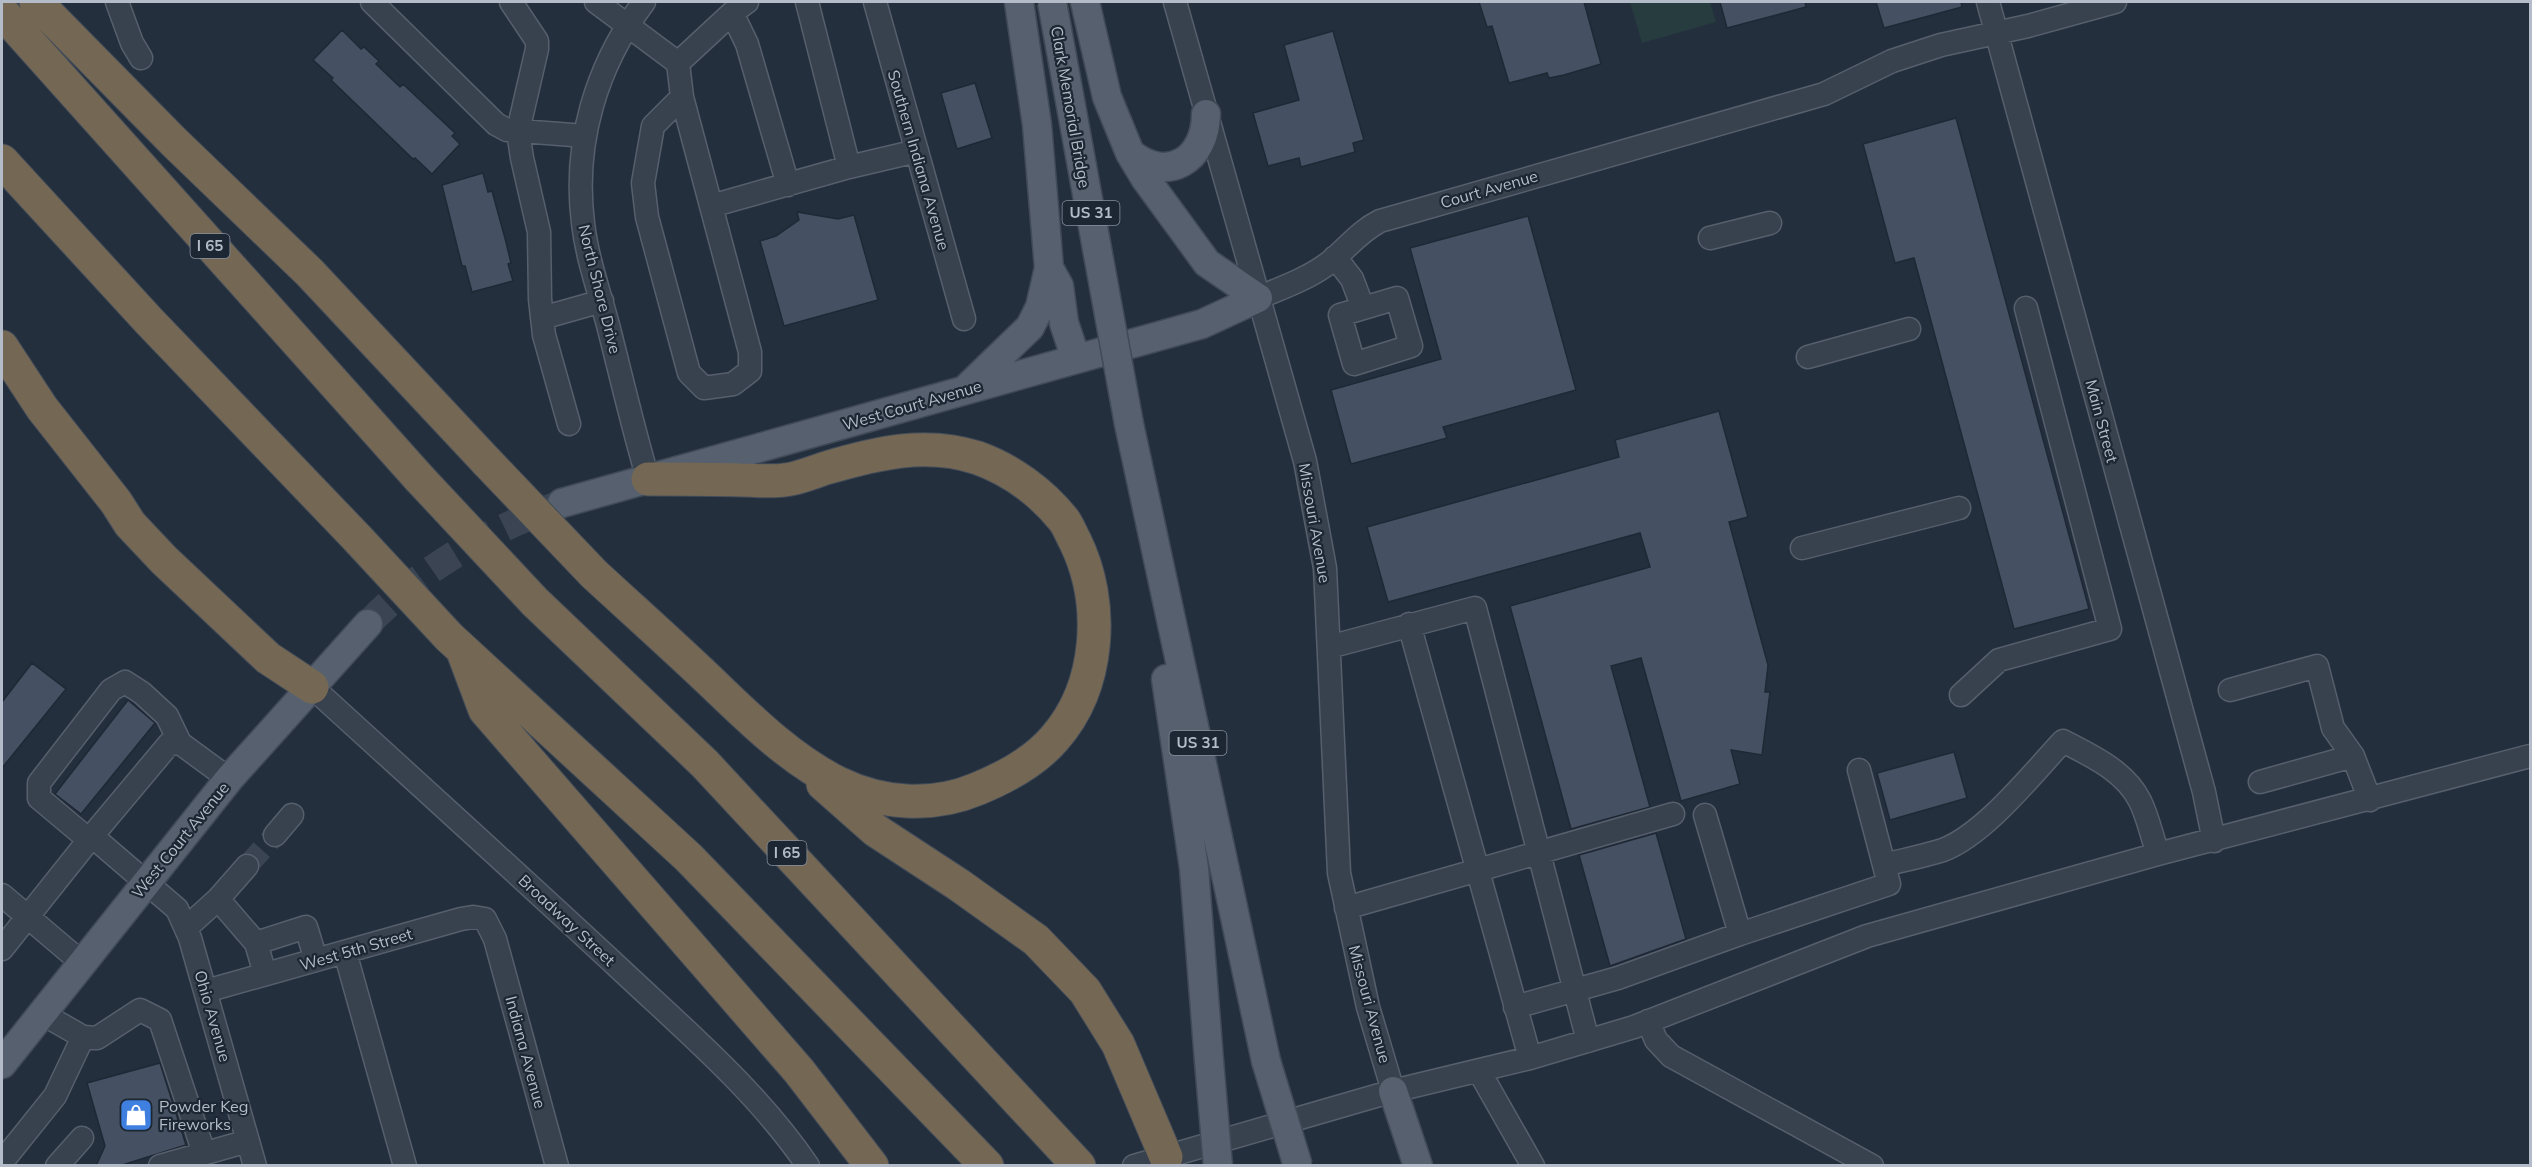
<svg xmlns="http://www.w3.org/2000/svg" width="2532" height="1167" font-family="Mulish,sans-serif">
	<style>
		.green { fill: #263c3f }
		.building { fill: #455162; stroke: #1f2835; stroke-width: 1.5 }
		.lines { fill: none; stroke-linecap: round; stroke-linejoin: round }
		.minor-tunnel { stroke: #3a4453; stroke-width: 22; stroke-dasharray: 22 11; stroke-linecap: butt }
		.major-tunnel { stroke: #3a4453; stroke-width: 28; stroke-dasharray: 28 14; stroke-linecap: butt }
		.minor-casing { stroke: #565f6c; stroke-width: 25 }
		.major-casing { stroke: #414a57; stroke-width: 31 }
		.highway-casing { stroke: #434c59; stroke-width: 35 }
		.minor { stroke: #38414e; stroke-width: 22 }
		.major { stroke: #56606e; stroke-width: 28 }
		.highway { stroke: #746855; stroke-width: 33 }
		.major-bridge-casing { stroke: #414a57; stroke-width: 31; stroke-linecap: butt }
		.highway-bridge-casing { stroke: #434c59; stroke-width: 35; stroke-linecap: butt }
		.major-bridge { stroke: #56606e; stroke-width: 28 }
		.highway-bridge { stroke: #746855; stroke-width: 33 }
		.labels { text-anchor: middle; stroke-width: 4.5; stroke-linejoin: round; paint-order: stroke }
		.shield { fill: #1d2633; stroke: #878f9c; stroke-width: 1.5 }
		.shield-label { font-size: 15px; font-weight: bold; fill: #b4bcc9 }
		.street-label { font-size: 16px; fill: #b4bcc9; stroke: #1d2633 }
		.poi-label { font-size: 16px; fill: #b4bcc9; stroke: #1d2633; text-anchor: start }
	</style>
	<rect width="100%" height="100%" fill="#242f3e"/>
	<path class="green" d="M1630,2H1710L1716,22L1642,43Z"/>
	<path class="building" d="M1479,2H1584L1601,64L1564,75L1549,78L1547,73L1509,83L1492,26L1487,27Z
		M1720,2H1805L1806,7L1727,28Z
		M1876,2H1961L1962,7L1884,28Z
		M342,30L361,49L364,47L379,61L376,64L400,87L403,84L455,133L452,136L460,144L432,174L415,158L413,159L331,80L333,78L313,60Z
		M1333,31L1364,140L1353,143L1355,152L1301,167L1299,158L1268,166L1253,113L1299,100L1284,45Z
		M975,83L992,138L957,149L941,93Z
		M1956,118L2089,609L2014,629L1914,258L1895,263L1863,144Z
		M483,173L488,192L492,191L506,242L511,263L508,264L513,281L472,292L465,266H462L442,185Z
		M797,212L838,219L854,215L878,300L784,326L760,241L776,236L799,220Z
		M1528,216L1576,390L1443,427L1447,438L1351,464L1331,390L1441,359L1410,248Z
		M1719,411L1748,517L1729,522L1768,665L1765,692H1770L1762,755L1731,750L1740,784L1681,801L1641,658L1611,666L1650,807L1571,829L1510,606L1650,567L1640,533L1388,602L1367,527L1619,457L1615,440Z
		M32,663L66,689L2,768V702Z
		M128,700L155,723L81,814L55,794Z
		M1954,752L1967,798L1890,820L1877,773Z
		M1656,833L1686,939L1610,966L1579,855Z
		M160,1063L186,1145L119,1166H96L105,1146L87,1083Z"/>
	<g class="lines">
		<path class="minor-tunnel" d="M247,866L275,835"/>
		<path class="major-tunnel" d="M368,624C419,570 486,532 555,506"/>
		<defs>
			<path id="minor" d="M117,2L132,43L141,58
				M372,2L496,124L507,130L585,136
				M511,2L537,41V49L518,131L522,158L539,232L540,299L544,335L569,424
				M596,2L678,63L682,97L750,352V371L733,384L704,388L689,373L647,217L643,183L653,126L682,97
				M644,2C596,66 573,143 583,223C587,258 599,291 608,325C621,376 633,428 648,479
				M807,2L849,167L917,151
				M875,2L964,319
				M1175,2L1305,461L1325,568L1339,873L1368,1007L1393,1091
				M1988,2L2204,792L2214,841
				M732,13L747,44L788,185
				M678,63L732,13L747,2
				M711,206L849,167
				M1710,238L1770,223
				M1335,257L1352,279L1363,308
				M1258,298C1281,288 1305,280 1326,265C1345,251 1358,232 1380,221L1824,94L1892,61L1941,45L2028,26L2115,2
				M1397,298L1411,346L1354,364L1340,315Z
				M542,318L602,301
				M1808,357L1909,329
				M1802,548L1959,508
				M1409,624L1530,1058
				M1329,647L1475,608L1588,1041
				M312,687C415,781 518,874 620,969C686,1031 757,1091 808,1166
				M2230,690L2317,666L2333,728L2353,756L2370,800
				M1961,695L1999,660L2110,629L2026,308
				M1859,770L1884,865C1904,860 1924,856 1943,850C1985,834 2032,774 2063,741C2092,756 2125,771 2140,801C2148,817 2152,837 2158,854
				M2260,782L2353,756
				M1705,815L1740,934L1889,884L1884,865
				M275,835L292,815
				M92,836L169,744L180,743L229,779
				M89,840L39,798V783L111,690L125,682L142,693L167,716L180,743
				M2,895L81,962
				M218,899L247,866
				M1346,908L1673,814
				M186,928L218,899L256,943
				M2,949L92,836L177,909L190,938L255,1166
				M345,952L405,1166
				M265,974L256,943L306,927L316,960
				M206,991L461,919L473,917L485,919L495,939L557,1166
				M1515,1007L1618,978L1740,934
				M41,1013L83,1037L97,1038L140,1010L160,1020L204,1153
				M1648,1021L1656,1040L1671,1056L1872,1166
				M1479,1071L1533,1166
				M2,1162L55,1096L83,1037
				M57,1166L82,1138
				M160,1166L248,1141
				M1134,1166L1393,1091L1530,1058L1634,1027L1867,936L2158,854L2530,756"/>
			<path id="major" d="M1019,2L1037,125L1049,268L1059,286L1064,323L1076,359
				M1085,2L1107,97L1130,153L1145,178L1207,263L1258,298
				M1130,153C1167,184 1206,160 1206,114
				M969,386L1030,327L1040,307L1049,268
				M1129,424L1266,1061
				M562,503L1202,324L1258,298
				M1166,679L1194,868L1209,1061
				M2,1064L229,779L368,624
				M1393,1091L1418,1166"/>
			<path id="highway" d="M36,2L174,142L310,273L487,462
				M2,12L419,478
				M2,161L149,321L357,538
				M2,347L42,408L116,502L130,524L164,560L268,658L312,687
				M594,574C632,609 670,643 708,679C748,717 788,758 838,783C881,804 932,808 977,789C1004,778 1034,762 1054,739C1101,686 1105,602 1075,541C1071,534 1068,525 1063,519C1041,492 1011,470 978,458C926,441 877,453 826,468C813,472 798,479 784,480C771,482 755,480 741,480C710,479 679,479 648,479
				M535,602L705,764L1079,1166
				M449,637L689,858L987,1166
				M464,654L485,710L799,1071L872,1166
				M823,784L875,830L959,885L1036,940L1085,991L1118,1044L1166,1157"/>
		</defs>
		<use href="#minor" class="minor-casing"/>
		<use href="#major" class="major-casing"/>
		<use href="#highway" class="highway-casing"/>
		<use href="#minor" class="minor"/>
		<use href="#major" class="major"/>
		<use href="#highway" class="highway"/>
		<defs>
			<path id="major-bridge" d="M1052,2L1129,424
				M1209,1061L1218,1166
				M1266,1061L1298,1166"/>
			<path id="highway-bridge" d="M487,462L594,574
				M419,478L535,602
				M357,538L449,637"/>
		</defs>
		<use href="#major-bridge" class="major-bridge-casing"/>
		<use href="#highway-bridge" class="highway-bridge-casing"/>
		<use href="#major-bridge" class="major-bridge"/>
		<use href="#highway-bridge" class="highway-bridge"/>
	</g>
	<defs>
		<symbol id="shop-square" viewBox="-11 -11 22 22"><rect x="-9" y="-9" width="18" height="18" rx="4" fill="#3f7fe0" stroke="#1d2633"/><path d="M-5-2.5h2.3a2.7 3.5 0 0 1 5.4 0H5L5.5 6h-11ZM-1.5-2.5h3a1.5 2.3 0 0 0-3 0Z" fill="#fff"/></symbol>
	</defs>
	<g fill-rule="evenodd">
		<use href="#shop-square" x="117" y="1096" width="38" height="38"/>
	</g>
	<g class="labels">
		<g class="shield">
			<rect x="1062.5" y="201" width="57" height="24" rx="4.5"/>
			<rect x="190.5" y="234" width="39" height="24" rx="4.5"/>
			<rect x="1169.5" y="731" width="57" height="24" rx="4.5"/>
			<rect x="767.5" y="841" width="39" height="24" rx="4.5"/>
		</g>
		<g class="shield-label">
			<text x="1091" y="218">US 31</text>
			<text x="210" y="251">I 65</text>
			<text x="1198" y="748">US 31</text>
			<text x="787" y="858">I 65</text>
		</g>
		<g class="street-label">
			<text transform="translate(1071 107) rotate(80)" y="6">Clark Memorial Bridge</text>
			<text transform="translate(919 160) rotate(74)" y="6">Southern Indiana Avenue</text>
			<text transform="translate(1489 189) rotate(-16)" y="6">Court Avenue</text>
			<text transform="translate(600 289) rotate(76)" y="6">North Shore Drive</text>
			<text transform="translate(912 405) rotate(-16)" y="6">West Court Avenue</text>
			<text transform="translate(2102 421) rotate(75)" y="6">Main Street</text>
			<text transform="translate(1315 523) rotate(80)" y="6">Missouri Avenue</text>
			<text transform="translate(180 840) rotate(-51)" y="6">West Court Avenue</text>
			<text transform="translate(567 920) rotate(43)" y="6">Broadway Street</text>
			<text transform="translate(356 949) rotate(-16)" y="6">West 5th Street</text>
			<text transform="translate(1370 1004) rotate(75)" y="6">Missouri Avenue</text>
			<text transform="translate(213 1016) rotate(74)" y="6">Ohio Avenue</text>
			<text transform="translate(526 1052) rotate(75)" y="6">Indiana Avenue</text>
		</g>
		<g class="poi-label">
			<text x="159" y="1112">Powder Keg<tspan x="159" dy="18">Fireworks</tspan></text>
		</g>
	</g>
	<rect width="2532" height="1167" fill="none" stroke="#b4bcc9" stroke-width="6"/>
</svg>
